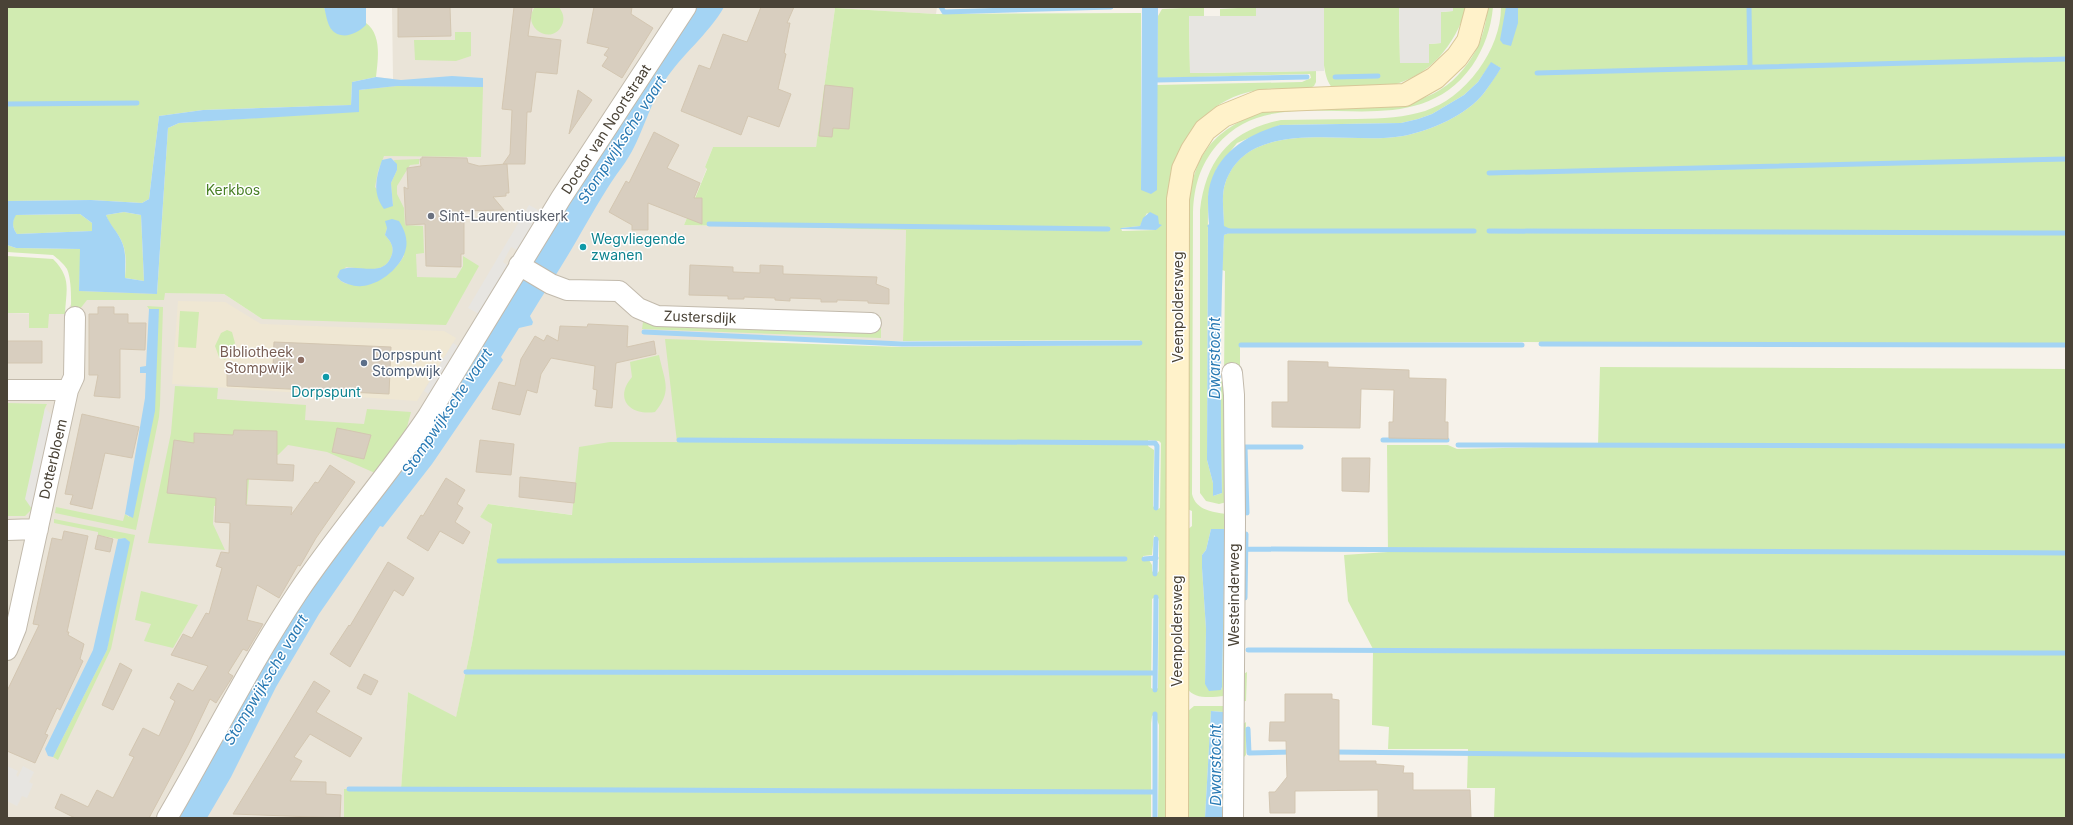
<svg xmlns="http://www.w3.org/2000/svg" width="2073" height="825" font-family="Inter,sans-serif">
	<style>
		.residential { fill: #eae4d8 }
		.education { fill: #efe7d3 }
		.green { fill: #d1ebb1; fill-rule: evenodd }
		.parking { fill: #e7e5e1 }
		.water { fill: #a4d4f4; fill-rule: evenodd }
		.lines { fill: none; stroke-linecap: round; stroke-linejoin: round }
		.stream { stroke: #a4d4f4; stroke-width: 5 }
		.building { fill: #d8cebf; stroke: #d3c6b1 }
		.street-casing { stroke: #c2baac; stroke-width: 22 }
		.secondary-casing { stroke: #d8c798; stroke-width: 24 }
		.street { stroke: #fff; stroke-width: 20 }
		.secondary { stroke: #fff2ca; stroke-width: 22 }
		.worship-dot { fill: #6b7280; stroke: #fff; stroke-width: 1.5 }
		.culture-dot { fill: #0f9aa8; stroke: #fff; stroke-width: 1.5 }
		.education-dot { fill: #8d6e63; stroke: #fff; stroke-width: 1.5 }
		.service-dot { fill: #5c6f8a; stroke: #fff; stroke-width: 1.5 }
		.labels { text-anchor: middle; stroke-width: 3; stroke-linejoin: round; paint-order: stroke }
		.street-label { font-size: 14px; fill: #4a4337; stroke: #fff }
		.park-label { font-size: 14px; fill: #498026; stroke: #fff }
		.worship-label { font-size: 14px; fill: #5b616d; stroke: #fff; text-anchor: start }
		.culture-label { font-size: 14px; fill: #0d838f; stroke: #fff; text-anchor: start }
		.education-label { font-size: 14px; fill: #785e54; stroke: #fff; text-anchor: end }
		.service-label { font-size: 14px; fill: #4e5e75; stroke: #fff; text-anchor: start }
		.water-label { font-size: 15px; font-style: italic; fill: #297ab4; stroke: #fff }
	</style>
	<rect width="100%" height="100%" fill="#f6f2ea"/>
	<path class="residential" d="M392,7H937L936,14L835,8L816,148L713,147L705,167L707,168L684,225L906,230L903,341L671,340L678,442H610L573,515L488,504L480,517L492,523L472,643L456,718L408,692L401,789H344V818H7V313L65,314L79,291L224,294L262,319L309,114V106L351,105L376,77L393,79Z"/>
	<path class="education" d="M178,301L225,302L261,324L444,331L456,338L417,401L172,384Z"/>
	<path class="green" d="M7,7H324L332,30L366,25V23C382,35 378,59 376,77L352,82L351,105L203,110L159,116L149,199L142,203L91,200L7,201Z
		M535,7H559C563,13 565,18 562,25C552,47 520,27 535,7Z
		M1204,7V16H1189L1190,73L1316,71V82L1314,86L1308,89C1294,90 1280,88 1266,89C1218,94 1189,123 1173,167L1168,818H1158L1159,725L1155,714L1152,716L1151,723V818H344V789H401L408,692L456,717L472,643L492,524L480,517L488,504L572,515L579,447L610,442H677L665,339L901,347L1140,345V340L903,341L906,230L684,225L707,169L705,167L713,147H816L835,8L936,14L1141,13V190H1157V85L1302,82L1311,78L1310,74L1157,78L1158,16L1162,9ZM1147,213L1159,224L1156,230L1122,231L1121,228L1140,226ZM1148,440L1159,441L1161,443L1160,508L1156,510L1153,506L1154,450L1148,446ZM1154,535L1159,541V571L1156,575L1152,571V565L1149,560H1143V556L1152,555ZM1156,596L1159,599L1158,688L1155,690L1151,688L1152,599Z
		M1256,7L1257,16H1220V9Z
		M1324,7H1399L1400,63L1429,44L1441,43V12L1453,11V7H1467C1454,46 1431,76 1389,86C1372,90 1352,88 1334,89C1318,77 1324,27 1324,7Z
		M1487,7H1493C1491,29 1484,48 1472,66C1407,157 1281,69 1217,145C1200,165 1194,186 1193,212L1192,494C1196,512 1216,512 1232,515L1225,696C1212,697 1194,700 1187,688V530L1192,526V511L1187,509L1188,212C1193,155 1210,133 1262,111C1300,108 1337,105 1375,103C1389,102 1406,103 1420,99C1458,88 1487,46 1487,7ZM1211,529H1225L1222,687L1221,690L1205,684L1206,629L1202,568V555L1206,550Z
		M1501,7H1506V15L1518,23V7H2066V345L1523,342L1240,343V367L1227,502L1219,504L1206,501L1200,493V210C1206,160 1230,130 1281,120C1306,120 1331,119 1357,119C1410,118 1445,115 1479,69C1492,51 1501,29 1501,7ZM1491,63L1501,68C1495,76 1490,85 1484,93C1467,115 1430,131 1403,136C1349,146 1247,115 1225,184C1221,196 1224,214 1224,227L1234,231L1224,235L1222,270L1225,271L1224,378L1219,379L1222,493L1213,496V483L1207,460L1208,196L1217,168L1237,143L1280,125L1401,123L1418,119L1432,114L1464,95L1478,82Z
		M455,32H471V56L456,61L415,60L414,40H455Z
		M397,86L483,87L481,157L384,156L378,171L375,187L393,205L391,183L397,170L394,160L419,159V164L410,165L397,186V194L404,208L405,225L423,226L424,253L416,254L417,277L456,278L463,266V256L479,266L446,325L262,319L224,294L165,293L164,300H87L76,314H71C71,300 72,281 67,269C64,264 58,259 53,255L7,252V245L16,248L81,249L79,291L157,294L168,128L179,123L359,111V90ZM387,228L404,256C394,273 379,282 360,284C351,285 343,285 337,277L346,267C362,268 384,275 391,257C395,247 391,242 385,235Z
		M124,212L141,215L144,281L125,278C126,265 127,252 121,240C117,231 109,225 106,215Z
		M80,214L92,223L93,231L17,234C12,228 12,221 15,215Z
		M7,256L53,259C72,278 66,290 65,314H49L48,328H29V313H7Z
		M147,306L163,307L160,405L159,417L136,530L55,513L56,507L123,521L125,514L129,517L159,309H149Z
		M180,311L199,312L196,348L178,347Z
		M874,317H881V338L642,329L643,322L874,329Z
		M227,330L232,332L235,343L225,360L219,357L215,346L221,333Z
		M659,355C664,380 673,391 655,412C629,416 614,398 632,377L630,362Z
		M1600,367L2066,369V653L1373,649L1348,601L1344,555L1388,552L1387,445H1448L1457,449L1598,446Z
		M175,386L218,388L217,399L306,405L305,420L364,424L367,409L411,412L406,431L375,473L327,452L288,445L278,455H251L247,504L214,506L213,524L225,550L148,543L171,433Z
		M7,403L47,404L45,408L32,509L25,516H7Z
		M54,519L135,535L111,649L58,760L53,757L107,650L125,538L118,539L98,535V532L54,523Z
		M141,591L198,605L173,648L144,641L151,624L135,620Z
		M1373,652L2066,654V818H1494L1495,788H1467L1468,749H1388L1389,727L1372,725Z
		M1247,672L1246,701L1238,702V677Z
		M1194,706H1223L1231,714L1230,818H1222L1223,712L1211,711L1205,818H1186L1187,712Z
		M1246,722V755L1242,759L1238,728Z"/>
	<path class="parking" d="M1256,7H1324V71L1190,73L1189,16H1256Z
		M1399,7H1453V11L1441,12V43L1429,44V63H1400Z
		M529,205L540,211L517,250L511,247L503,262L507,265L479,314L468,308Z
		M453,343L459,347L430,395L424,391Z
		M45,408L54,417L34,512L25,499Z
		M7,766L18,771L16,775L18,777L23,766L34,772L29,782L33,784L27,798L22,796L17,806L7,801Z"/>
	<path class="water" d="M324,7H366V25C357,34 341,41 331,29C327,23 326,14 324,7Z
		M697,7H724C708,35 681,55 664,82C647,109 641,142 622,167C607,187 595,209 582,231C566,260 547,288 530,316L533,322L532,325L519,328L501,357L503,360L432,464L383,527L380,526L319,614L276,687L231,777L207,818H176C220,739 263,659 315,585C354,528 402,476 439,418C472,366 502,312 534,260C587,175 641,90 697,7Z
		M1142,7H1158L1157,190L1151,194L1141,190Z
		M1506,7H1518V23L1511,46L1503,44L1500,40Z
		M1491,62L1501,68C1496,76 1490,85 1484,93C1467,115 1430,131 1403,136C1348,146 1248,115 1225,184C1221,196 1224,214 1224,226L1235,231L1224,235C1220,320 1220,406 1222,493L1213,496V483L1207,460L1208,227L1207,226L1209,224C1208,215 1208,206 1208,196C1212,156 1245,135 1280,125L1401,123L1418,119L1432,114L1464,95L1478,82Z
		M452,76L483,78V87L397,86L359,90V112L179,123L168,128L157,294L79,291L80,249L16,248L7,245V201L91,200L142,203L149,199L159,116L203,110L351,105L352,82L376,77L401,80ZM124,212L141,215L144,281L125,278C125,264 127,252 121,240C117,231 110,225 106,215ZM80,214L92,223V231L17,234C12,228 12,221 16,215Z
		M391,158L397,164V170L391,183L393,206L384,209C372,193 376,177 382,160Z
		M1150,212L1158,216L1159,224L1162,225L1156,230L1120,229L1121,228L1140,226L1143,218Z
		M392,219L399,221C404,229 408,238 406,248C403,266 380,285 362,286C354,287 347,284 341,281L337,277L340,270C356,262 382,279 391,257C395,247 391,242 385,235L387,228L385,221Z
		M149,309H159L155,411L133,518L125,514L145,398L146,373H140V367L146,366Z
		M1211,529H1225L1222,687L1221,690L1209,691L1205,684L1206,629L1202,568V555L1206,550Z
		M125,538L130,542L107,650L53,757L48,756L45,749L93,650L118,539Z
		M1211,711L1223,712L1222,818H1205Z"/>
	<g class="lines">
		<path class="stream" d="M941,7L944,12L1111,7
			M1749,7L1750,66
			M1537,73L2066,59
			M1335,77L1378,76
			M1157,80L1307,77
			M7,104L137,103
			M1489,173L2066,159
			M709,224L1108,229
			M1229,231H1474
			M1489,231L2066,233
			M644,332L902,344L1140,343
			M1541,344L2066,345
			M1241,345H1522
			M679,440L1155,443L1157,446L1156,508
			M1383,440H1447
			M1458,445L2066,446
			M1247,513L1245,447H1301
			M1246,549L2066,553
			M1144,559L1156,558
			M499,561L1125,559
			M1155,574L1156,539
			M1245,598L1246,534
			M1248,650L2066,653
			M466,672L1155,673
			M1155,690L1156,597
			M1248,729L1249,753L1292,752
			M1334,752L1631,755L2066,756
			M349,789L1155,792
			M1155,818V714"/>
	</g>
	<path class="building" d="M398,7H450L451,36L398,37Z
		M514,7H532L528,36L561,40L557,74L536,72L531,112H527L525,164H503L510,154L512,110L502,109Z
		M594,7H632L631,14L653,28L622,78L602,66L608,57L604,55L609,48L587,43Z
		M761,7H794L787,23H790L784,53L786,54L778,89L791,94L779,127L748,116L741,135L681,111L699,65L710,69L723,34L747,42Z
		M825,85L853,88L849,129L833,128L832,137L819,136Z
		M578,90L592,100L569,134Z
		M654,132L679,145L667,168L700,183L694,198H702V224L648,203V230H632V225L609,212L626,181L629,183Z
		M422,157L467,158L468,163L479,166L507,164L509,193H506V196L493,197L504,210L464,211V254H461V267L426,266L425,224L406,225L404,187L408,189L407,168L421,166L420,159H422Z
		M690,265L733,267V272L760,273V265L783,266V274L877,277L876,284L889,289V304L868,303V301L837,300V302H821V299L790,298V301L775,300V298L744,297V299H728V296L689,295Z
		M98,307H114V314H128V323H146L145,350L120,349V398L94,396L98,375H89V314H98Z
		M588,324L628,326L627,347L654,341L656,354L616,363L612,408L595,406L597,390L593,389L595,366L551,358L541,374L537,393L527,390L520,415L492,409L499,382L515,386L521,359L535,336L544,341L547,335L558,341L560,326L587,327Z
		M7,341H42V363H7Z
		M274,342L391,347L389,394L227,386V371L263,373V366L273,367Z
		M1288,361L1328,362V367L1409,370V378L1446,379L1445,422H1448V439L1389,438V422H1393L1394,390L1361,389L1360,428L1272,427V402H1288Z
		M82,414L139,427L132,458L105,453L92,509L70,504L73,495L65,494Z
		M337,428L371,435L364,459L332,452Z
		M234,430L277,431V464L294,465L293,481L247,479L246,505L292,507L291,515L315,482L318,483L330,465L355,482L316,538L300,566L298,565L279,598L257,585L247,620L263,624L247,651L243,649L228,673L233,676L216,703L210,699L188,745L149,818H75L55,808L61,794L88,807L97,790L113,798L134,757L129,755L143,728L159,736L175,701L170,698L178,683L193,691L208,666L171,655L183,634L192,638L206,613L209,614L222,568L216,566L221,552L229,553L230,523L215,522L216,498L167,493L174,440L194,443V433L233,435Z
		M480,440L514,444L511,475L476,472Z
		M1342,458H1370L1369,492L1342,491Z
		M520,477L576,483L574,503L519,497Z
		M446,478L465,490L457,504L463,508L455,522L470,532L463,544L440,531L428,551L407,538L421,515L423,516Z
		M64,531L88,536L67,632H69L68,635L84,644L80,659L83,661L60,710L57,708L45,734L48,735L35,763L7,751V691L39,625L33,624L52,538L62,540Z
		M98,535L113,539L110,552L95,549Z
		M388,562L414,578L403,596L394,590L350,667L330,654L349,625L350,626Z
		M120,663L132,670L113,710L102,705Z
		M364,674L378,681L371,695L357,688Z
		M314,681L330,691L316,712L362,738L350,757L310,734L294,757L302,761L290,781L326,782V794L341,795L340,818L233,814Z
		M1285,694H1332V699L1339,700V761H1376V764L1404,766L1403,773H1413V790H1470L1471,818H1378V790L1295,791V813H1270L1269,792H1275L1287,777L1286,741H1269L1270,722H1285Z"/>
	<g class="lines">
		<defs>
			<path id="street" d="M519,265L551,284L567,290L619,291L638,308L657,316L871,323
				M1232,373L1234,395L1235,522L1233,818
				M7,390H68
				M7,530L38,529
				M7,650L16,628L68,390L74,377L75,317
				M167,818C211,743 250,664 298,592C339,531 387,477 428,416L561,198L686,7"/>
			<path id="secondary" d="M1177,818L1178,199L1183,169L1192,150L1205,130L1223,116L1260,101L1405,95L1435,78L1457,57L1468,41L1477,7"/>
		</defs>
		<use href="#street" class="street-casing"/>
		<use href="#secondary" class="secondary-casing"/>
		<use href="#street" class="street"/>
		<use href="#secondary" class="secondary"/>
	</g>
	<circle class="worship-dot" cx="431" cy="216" r="4"/>
	<g class="culture-dot">
		<circle cx="583" cy="247" r="4"/>
		<circle cx="326" cy="377" r="4"/>
	</g>
	<circle class="education-dot" cx="301" cy="360" r="4"/>
	<circle class="service-dot" cx="364" cy="363" r="4"/>
	<g class="labels">
		<g class="street-label">
			<text transform="translate(606 129) rotate(-57)" y="5">Doctor van Noortstraat</text>
			<text transform="translate(1178 307) rotate(-90)" y="5">Veenpoldersweg</text>
			<text transform="translate(700 317) rotate(2)" y="5">Zustersdijk</text>
			<text transform="translate(53 459) rotate(-77)" y="5">Dotterbloem</text>
			<text transform="translate(1234 595) rotate(-90)" y="5">Westeinderweg</text>
			<text transform="translate(1177 631) rotate(-90)" y="5">Veenpoldersweg</text>
		</g>
		<g class="park-label">
			<text x="233" y="195">Kerkbos</text>
		</g>
		<g class="worship-label">
			<text x="439" y="221">Sint-Laurentiuskerk</text>
		</g>
		<g class="culture-label">
			<text x="591" y="244">Wegvliegende<tspan x="591" dy="16">zwanen</tspan></text>
			<text x="326" y="397" text-anchor="middle">Dorpspunt</text>
		</g>
		<g class="education-label">
			<text x="293" y="357">Bibliotheek<tspan x="293" dy="16">Stompwijk</tspan></text>
		</g>
		<g class="service-label">
			<text x="372" y="360">Dorpspunt<tspan x="372" dy="16">Stompwijk</tspan></text>
		</g>
		<g class="water-label">
			<text transform="translate(622 140) rotate(-57)" y="5">Stompwijksche vaart</text>
			<text transform="translate(1215 358) rotate(-90)" y="5">Dwarstocht</text>
			<text transform="translate(447 412) rotate(-56)" y="5">Stompwijksche vaart</text>
			<text transform="translate(266 680) rotate(-59)" y="5">Stompwijksche vaart</text>
			<text transform="translate(1216 765) rotate(-90)" y="5">Dwarstocht</text>
		</g>
	</g>
	<rect width="2073" height="825" fill="none" stroke="#4a4337" stroke-width="16"/>
</svg>
